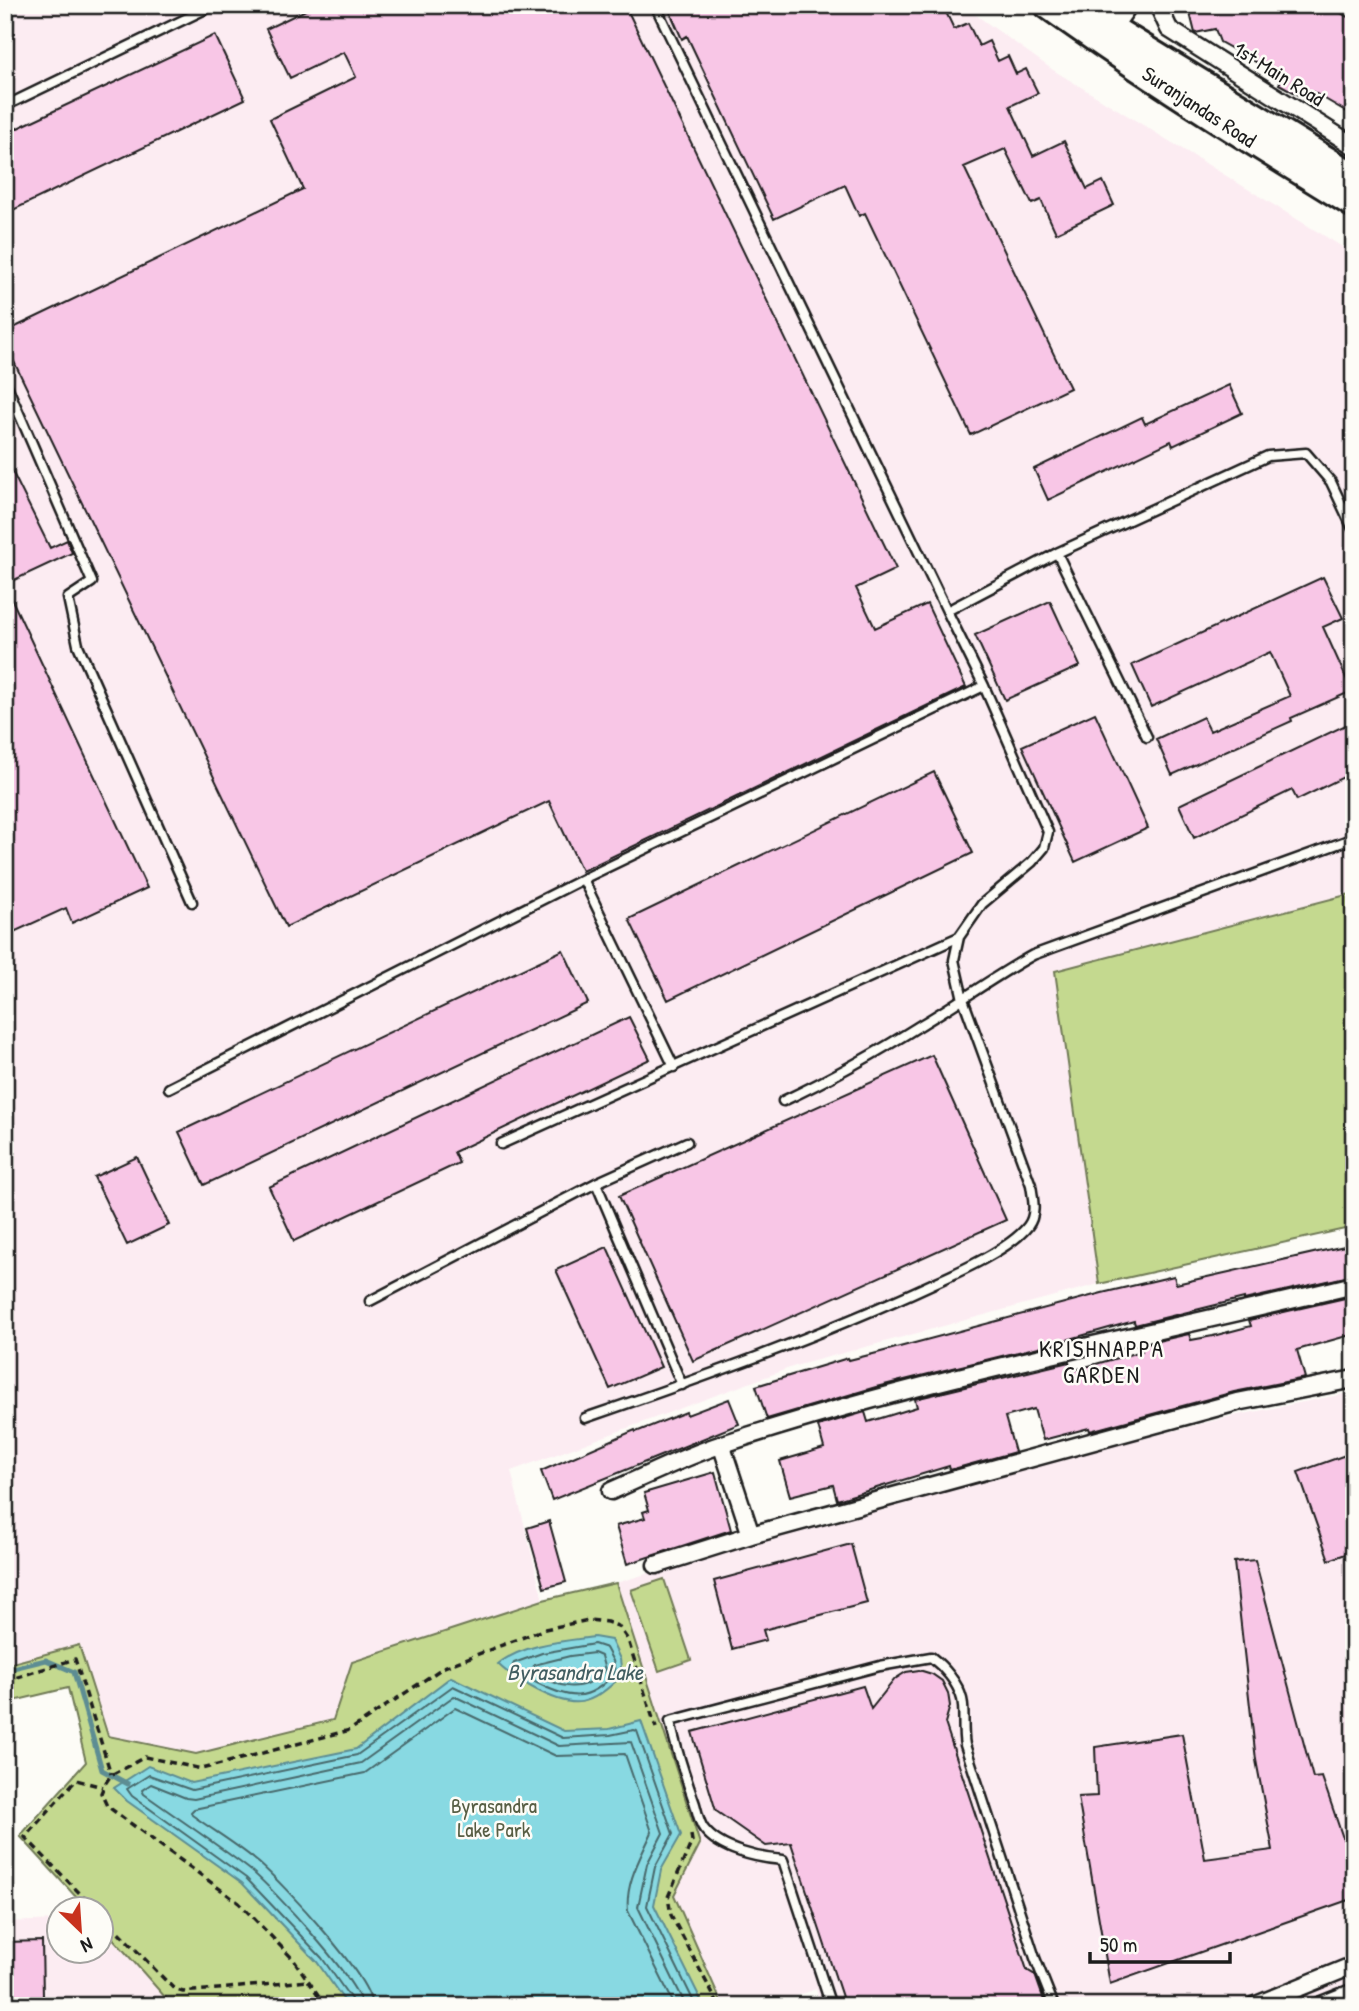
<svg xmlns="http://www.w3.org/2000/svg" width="1359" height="2011" font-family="'Patrick Hand',sans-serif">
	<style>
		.built { fill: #fcecf2 }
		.green { fill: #c4d98f; stroke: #707a56; stroke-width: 2 }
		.water { fill: #88d9e2; stroke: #5d8d93; stroke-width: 2 }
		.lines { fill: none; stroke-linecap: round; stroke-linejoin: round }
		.shore { stroke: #47686b; stroke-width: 2 }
		.stream { stroke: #5d8d93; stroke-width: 5 }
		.building { fill: #f8c6e6; stroke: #1c1c1c; stroke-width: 2 }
		.service-casing { stroke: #1c1c1c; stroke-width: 13 }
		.minor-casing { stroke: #1c1c1c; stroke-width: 21 }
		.primary-casing { stroke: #1c1c1c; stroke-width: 32 }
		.path { stroke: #1c1c1c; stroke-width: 3.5; stroke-dasharray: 7 5; stroke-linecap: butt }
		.service { stroke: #fdfcf7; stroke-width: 8 }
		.minor { stroke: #fdfcf7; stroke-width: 16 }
		.primary { stroke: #fdfcf7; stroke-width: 26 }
		.labels { text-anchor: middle; stroke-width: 5; stroke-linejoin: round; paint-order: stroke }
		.street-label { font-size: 21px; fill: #1c1c1c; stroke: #fdfcf7 }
		.park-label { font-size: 21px; fill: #575e44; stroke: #fdfcf7 }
		.neighbourhood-label { font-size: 23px; letter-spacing: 2px; fill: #1c1c1c; stroke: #fdfcf7 }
		.water-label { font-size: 23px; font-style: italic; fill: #425e61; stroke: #fdfcf7 }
	</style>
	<rect width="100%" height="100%" fill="#fdfcf7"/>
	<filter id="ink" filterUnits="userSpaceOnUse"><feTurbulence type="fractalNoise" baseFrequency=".0143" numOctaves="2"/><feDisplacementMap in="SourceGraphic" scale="14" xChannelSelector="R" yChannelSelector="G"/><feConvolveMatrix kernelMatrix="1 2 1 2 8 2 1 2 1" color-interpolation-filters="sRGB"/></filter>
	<g filter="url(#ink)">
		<path class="built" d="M5,5H962L1053,70L1354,254V893L1055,971L1099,1284L795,1366L511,1471L543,1600L352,1662L334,1720L196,1754L108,1736L79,1645L5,1665Z
			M1354,1392V2006H821L816,1989L769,2006H723L674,1895L700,1844L616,1583L857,1511L1228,1417Z
			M59,1920L60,1952H102V1926L172,2005L292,2000L300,2006H5V1922Z"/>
		<path class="green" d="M1354,893V1227L1099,1284L1055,971Z
			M664,1579L691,1660L659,1671L631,1590Z
			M616,1583L700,1844L674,1895L723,2006H300L292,2000L172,2005L102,1926V1910L87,1909L20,1836L86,1762L68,1688L5,1703V1665L79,1645L108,1736L196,1754L333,1720L352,1662L543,1600Z"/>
		<path class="water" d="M594,1637L611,1640L620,1659L622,1675C591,1707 574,1710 535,1689C521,1682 509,1675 498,1664C523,1644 563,1641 594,1637Z
			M451,1677L564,1731L609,1729L641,1721L681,1835L661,1870L654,1905L704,2006H348L317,1962L242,1883L127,1801L114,1788L148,1766L191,1783L356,1749Z"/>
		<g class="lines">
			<path class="shore" d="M594,1644L606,1648L613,1661L615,1672C589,1704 568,1699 535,1682C527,1677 518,1673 512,1667L514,1663L542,1653Z
				M594,1653L601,1656L605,1670C582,1695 556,1689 533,1669L534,1665L570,1656Z
				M353,2006L351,1999L322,1958L246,1878L132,1796L127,1789L149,1775L192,1790L357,1755L453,1686L563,1738L610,1735L634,1730L637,1731L673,1834L655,1867L647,1906L696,2006
				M362,2006C360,1983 271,1886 249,1869C215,1843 179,1819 144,1794L142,1790L151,1784L186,1798L194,1799L361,1763L454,1696L559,1746L631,1742L663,1833L647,1864L638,1907L686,2006
				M372,2006C371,1977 283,1884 259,1863C238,1845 214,1831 192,1815L191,1812L194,1809L365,1773L455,1708L556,1756L625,1754L652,1832C641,1857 625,1882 628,1911L675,2006"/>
			<path class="stream" d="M5,1670L46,1660L74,1672L102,1770L128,1784"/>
		</g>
		<path class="building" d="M316,5H625L896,569L856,588L875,628L927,604L966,687L582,871L549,801L286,927L5,343V332L303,189L270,119L356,77L344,52L290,78L266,29Z
			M667,5H930L934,13L944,8L954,29L968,23L979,46L989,41L998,61L1008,56L1016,74L1026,69L1038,93L1010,106L1033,156L1064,141L1087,189L1103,181L1114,205L1056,233L1041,200L1032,204L1005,149L964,167L1070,388L971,435L865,213L859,216L845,185L774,219L687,36L682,39Z
			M1188,5H1328L1354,21V116L1313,92L1308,100L1279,84L1283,77L1220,42L1215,29L1195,33Z
			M215,35L245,99L13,210L5,193V134Z
			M1229,385L1242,413L1173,446L1171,441L1048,500L1034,469L1142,417L1145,424Z
			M5,457L50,548L67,540L72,553L10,582L5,573Z
			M1323,577L1343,618L1323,627L1352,691L1291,718L1292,721L1172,775L1156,739L1203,717L1210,731L1290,696L1270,652L1151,707L1132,665Z
			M5,585L147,888L72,923L66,908L5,936Z
			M1050,601L1080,666L1005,700L975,635Z
			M1095,713L1148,828L1075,862L1022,746Z
			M1354,721V772L1297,800L1292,790L1194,838L1179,805Z
			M934,772L973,853L668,1000L629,919Z
			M563,950L588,1003L204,1185L179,1132Z
			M629,1017L650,1059L454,1152L459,1163L294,1241L269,1187Z
			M932,1055L1006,1220L693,1361L619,1196Z
			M137,1157L169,1225L127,1245L94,1177Z
			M1349,1245L1354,1275L1244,1300V1298L1135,1325L1134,1321L1063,1341L876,1387L767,1419L756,1386L848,1358L849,1360L877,1353L1102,1293L1174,1276L1176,1284Z
			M607,1247L661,1367L610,1389L556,1270Z
			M1354,1296V1334L1297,1350L1305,1378L1234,1392L1090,1431L1089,1428L1043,1440L1034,1409L1005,1417L1015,1452L950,1470L949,1466L837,1500L833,1485L790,1496L780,1461L824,1448L818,1426L865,1412L868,1422L917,1407L915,1399L1069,1362L1071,1371L1142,1351L1140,1345L1189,1334L1191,1340L1213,1336L1251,1326L1249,1320Z
			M729,1399L739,1424L552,1500L541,1471L635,1430L636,1432L686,1412L687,1415Z
			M1354,1452V1551L1329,1560L1298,1472Z
			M715,1472L731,1530L627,1564L616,1526L645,1518L643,1512L649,1510L644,1493Z
			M549,1521L566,1582L544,1588L527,1528Z
			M851,1544L867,1603L763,1630L766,1640L732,1649L714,1581Z
			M1255,1560L1313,1778L1322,1777L1344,1841L1354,1883V1898L1110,1984L1078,1797L1097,1796L1095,1747L1182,1734L1205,1859L1273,1850L1256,1760L1234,1562Z
			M919,1670L932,1674L942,1681L948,1693L950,1706L945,1723L1027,1970L1035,1975L1046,2006H845L791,1843L766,1846L716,1811L692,1732L863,1686L871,1709L895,1679L906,1672Z
			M42,1941L43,1997L5,1998V1942Z"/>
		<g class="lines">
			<defs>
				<path id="service" d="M655,5L947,611
					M5,106L214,5
					M5,381L92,582L68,598L78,645L192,902
					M1147,737L1057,553L1268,456L1306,453L1331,482L1354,531
					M583,879L984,686
					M169,1088L583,879L674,1067
					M783,1101C832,1078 878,1052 924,1023C961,1001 995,976 1033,955L1354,838
					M501,1144L959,937
					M596,1183L682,1385
					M370,1301L596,1183L687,1142
					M585,1418C702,1378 820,1336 932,1284C959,1272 1010,1249 1028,1226C1037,1214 1033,1199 1031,1185L963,999L954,960L959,937L982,904L1032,862L1044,848L1048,832L984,686L947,611L1057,553
					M831,2006L783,1860C758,1858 720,1850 704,1829C699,1823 697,1811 695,1804C685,1776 676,1749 670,1721L880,1666L931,1657C944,1667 958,1683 962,1699C965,1711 962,1730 965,1745L1035,1958L1054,2006"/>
				<path id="minor" d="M1158,5L1169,29L1354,146
					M1112,29L1129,5
					M721,1444L751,1535L1237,1402L1354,1379
					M611,1491C648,1475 685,1456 723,1444C929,1376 1143,1336 1354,1285
					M656,1565L751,1535
					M1254,2006L1354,1965
					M1319,2006L1354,1992"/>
				<path id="primary" d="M1048,5C1147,76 1250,140 1354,204
					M1079,5L1112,29L1354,177"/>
			</defs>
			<use href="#service" class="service-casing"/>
			<use href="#minor" class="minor-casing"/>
			<use href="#primary" class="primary-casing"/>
			<path class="path" d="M5,1681L75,1659L111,1774
				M691,1835L692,1841L668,1897L671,1915L719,2006
				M96,1910L25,1837L76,1780L103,1787
				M102,1915L174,1989L183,1992L308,1981
				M326,2006L293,1959L239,1903L107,1806L101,1793L105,1784L111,1775L145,1757L202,1769L350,1730L444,1667L545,1629L589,1620L607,1622L618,1626L628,1640L656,1728
				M786,2006L807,1998L810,2006"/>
			<use href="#service" class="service"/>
			<use href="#minor" class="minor"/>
			<use href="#primary" class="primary"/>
		</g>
	</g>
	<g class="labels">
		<g class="street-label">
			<text transform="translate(1279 74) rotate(32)" y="7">1st Main Road</text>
			<text transform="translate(1199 107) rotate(33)" y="7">Suranjandas Road</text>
		</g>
		<g class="park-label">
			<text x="494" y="1813">Byrasandra<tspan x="494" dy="24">Lake Park</tspan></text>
		</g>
		<g class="neighbourhood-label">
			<text x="1102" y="1357">KRISHNAPPA<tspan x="1102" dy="26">GARDEN</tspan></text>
		</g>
		<g class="water-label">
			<text x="575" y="1680">Byrasandra Lake</text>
		</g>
	</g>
	<rect width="1359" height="2011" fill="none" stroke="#fdfcf7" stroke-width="28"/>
	<rect x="14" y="14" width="1331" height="1983" fill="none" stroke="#1c1c1c" stroke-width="2.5" filter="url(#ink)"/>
	<g transform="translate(80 1930) rotate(155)"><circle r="33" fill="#fdfcf7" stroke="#a3a29f" stroke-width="2"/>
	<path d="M0-5L12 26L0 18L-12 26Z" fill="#c8321e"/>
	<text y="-10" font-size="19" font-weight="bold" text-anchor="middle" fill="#1c1c1c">N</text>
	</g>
	<path d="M1090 1952v10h140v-10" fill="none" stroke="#1c1c1c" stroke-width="3.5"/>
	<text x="1100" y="1952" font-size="21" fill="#1c1c1c" stroke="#fdfcf7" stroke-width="5" paint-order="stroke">50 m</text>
</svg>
